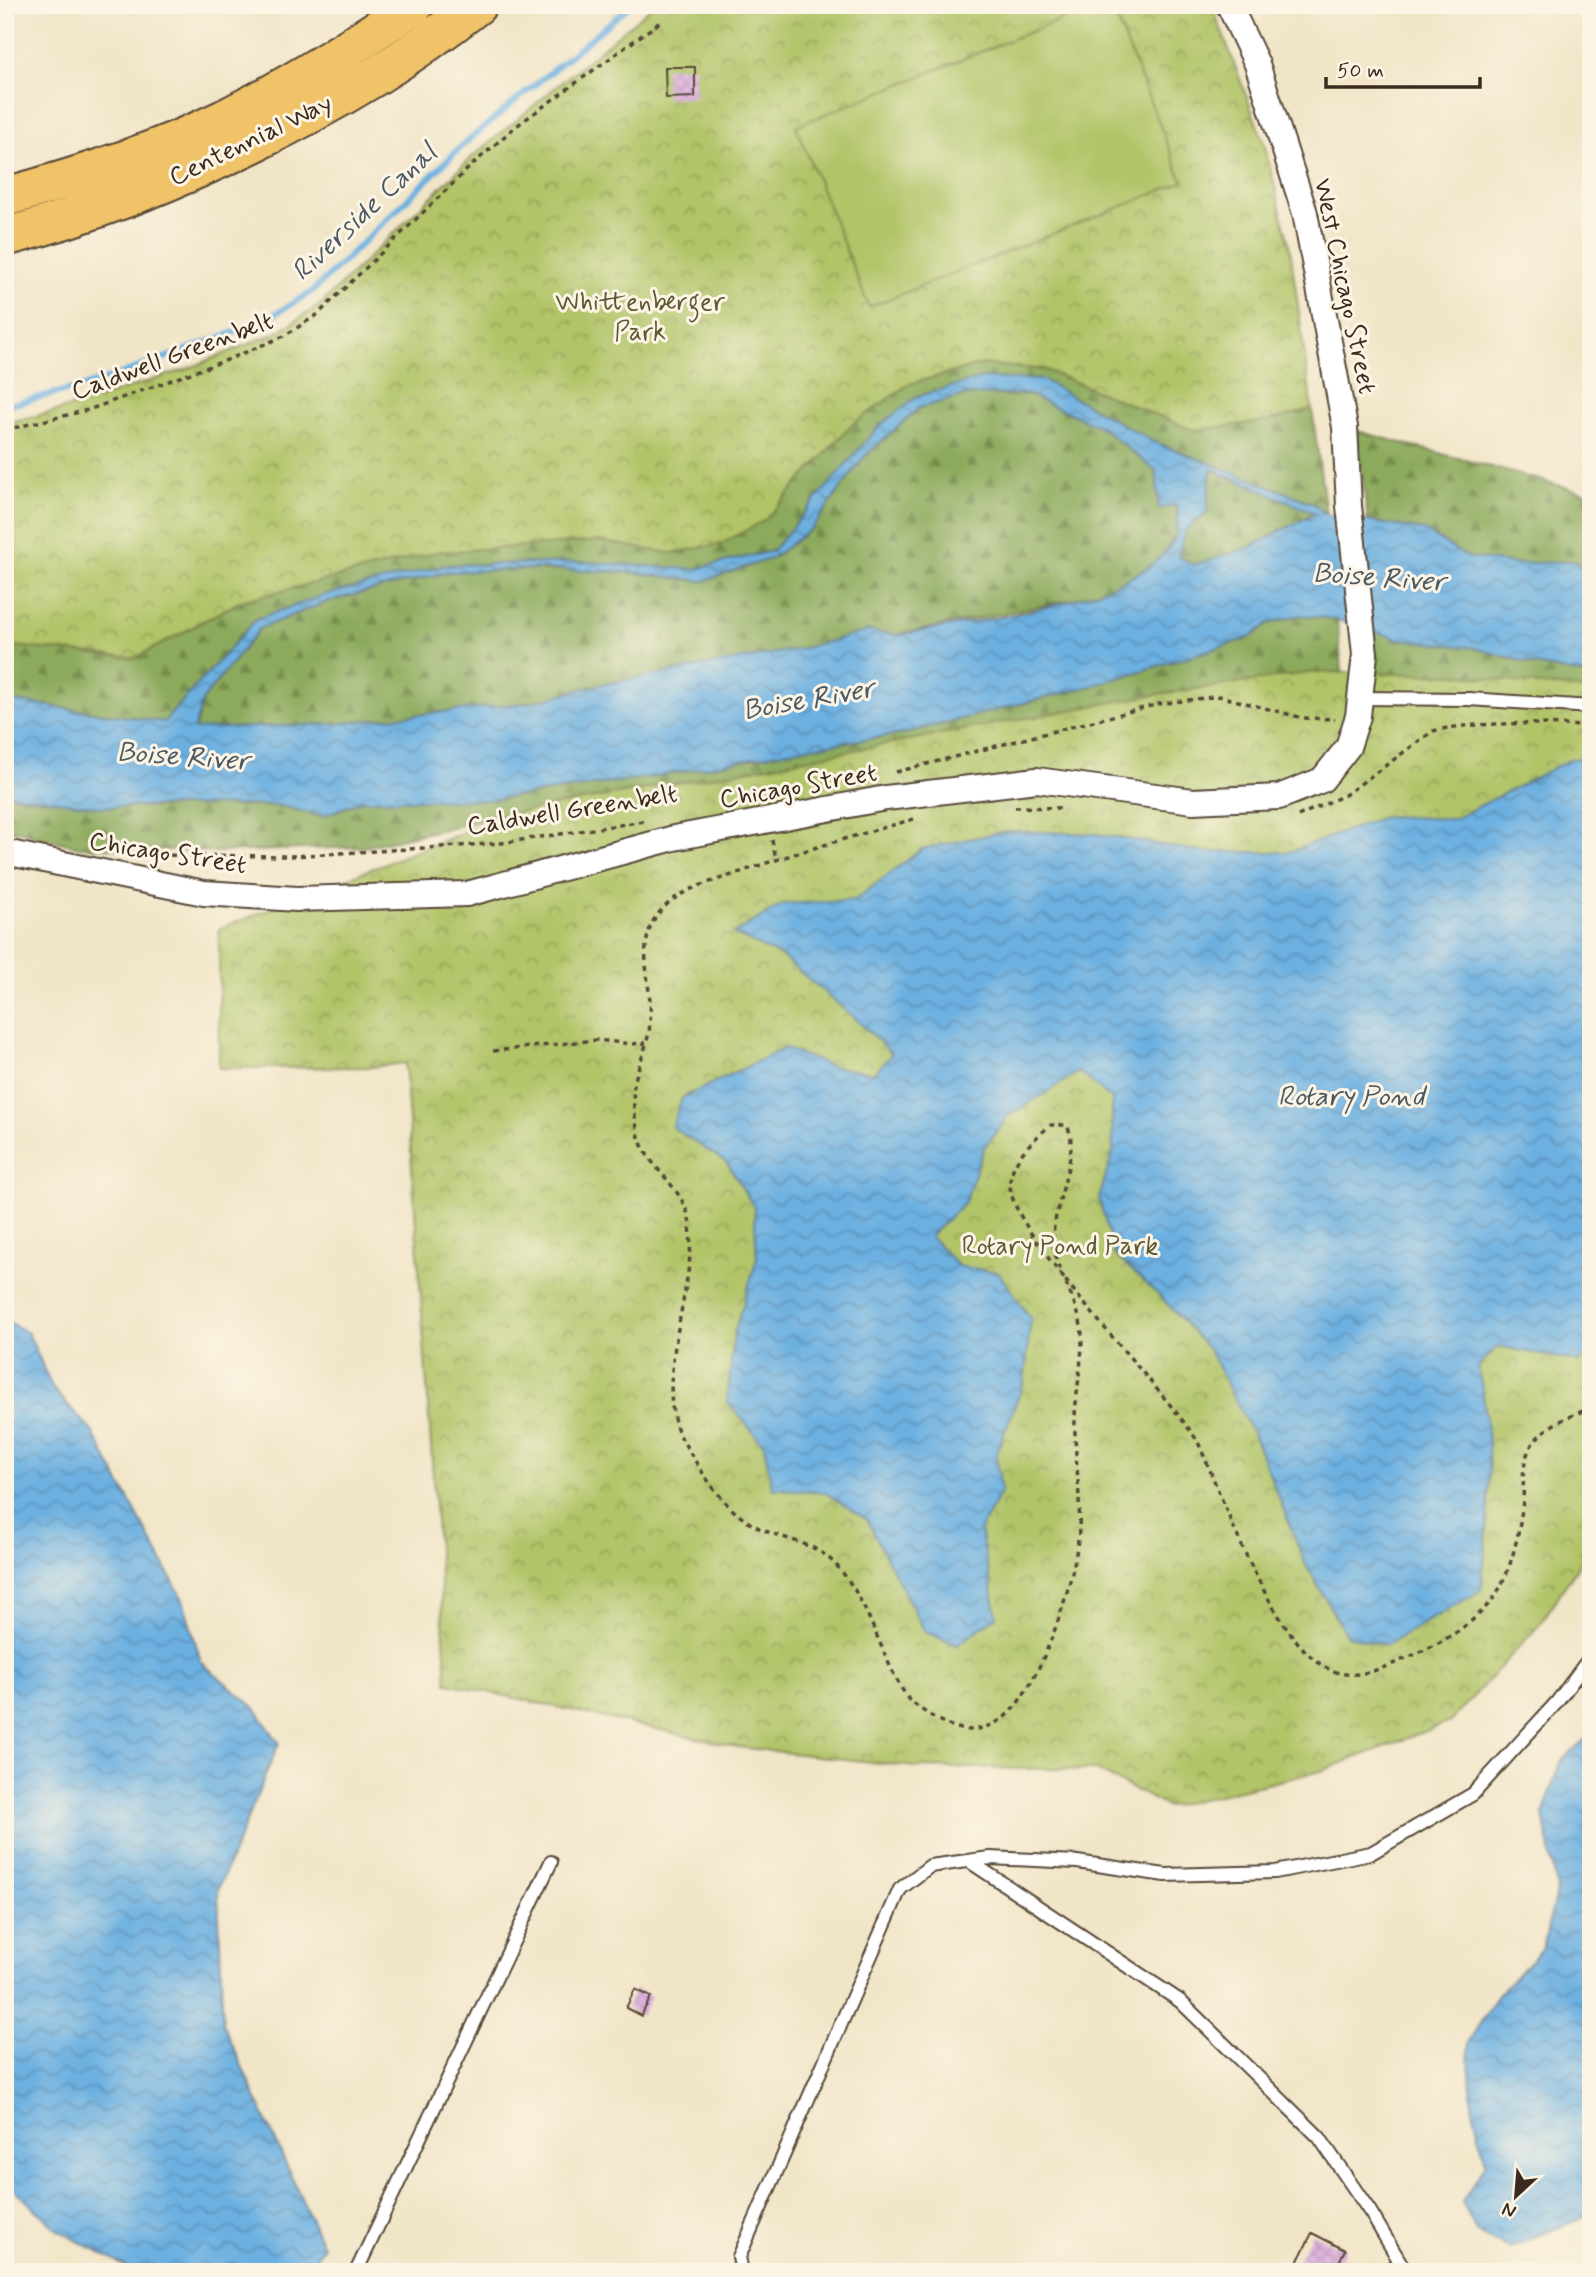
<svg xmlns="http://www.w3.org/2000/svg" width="1596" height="2277" font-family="Mynerve,sans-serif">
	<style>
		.forest { fill: url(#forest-firs); stroke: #646a3d; stroke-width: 2 }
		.park { fill: url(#park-crowns); stroke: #767743; stroke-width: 2 }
		.pitch { fill: #b1c468; stroke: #767743; stroke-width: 2 }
		.water { fill: url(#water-waves); stroke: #546d80; stroke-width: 2; fill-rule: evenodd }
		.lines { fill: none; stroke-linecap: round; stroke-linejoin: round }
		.stream { stroke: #6cb0e1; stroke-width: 6 }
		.building { fill: url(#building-cross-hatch) }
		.service-casing { stroke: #564637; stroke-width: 16 }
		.minor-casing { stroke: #564637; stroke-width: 28 }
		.primary-casing { stroke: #564637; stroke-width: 42 }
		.path { stroke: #564637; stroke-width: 3.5; stroke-dasharray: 5 5; stroke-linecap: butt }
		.service { stroke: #fff; stroke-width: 12 }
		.minor { stroke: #fff; stroke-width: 24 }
		.primary { stroke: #f0c369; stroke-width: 38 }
		.labels { text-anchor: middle; stroke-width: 6; stroke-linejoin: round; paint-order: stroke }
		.street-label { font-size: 26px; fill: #3b2a1e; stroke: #fcf5e5 }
		.park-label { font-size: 26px; fill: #5e5834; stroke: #fcf5e5 }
		.water-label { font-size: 28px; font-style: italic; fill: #4c5962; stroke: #fcf5e5 }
	</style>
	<defs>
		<pattern id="forest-firs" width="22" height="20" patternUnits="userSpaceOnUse" patternTransform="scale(1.75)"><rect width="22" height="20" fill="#8caa5c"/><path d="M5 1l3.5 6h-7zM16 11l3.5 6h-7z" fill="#748b4b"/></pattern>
		<pattern id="park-crowns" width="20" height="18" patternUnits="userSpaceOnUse" patternTransform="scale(1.75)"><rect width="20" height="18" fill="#b1c468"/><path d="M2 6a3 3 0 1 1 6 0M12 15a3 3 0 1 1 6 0" fill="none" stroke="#919f55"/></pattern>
		<pattern id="water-waves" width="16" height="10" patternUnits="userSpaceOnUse" patternTransform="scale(1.75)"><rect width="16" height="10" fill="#6cb0e1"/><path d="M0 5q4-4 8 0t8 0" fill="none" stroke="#5a8fb6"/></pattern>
		<pattern id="building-cross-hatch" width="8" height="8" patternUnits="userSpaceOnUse" patternTransform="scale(1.75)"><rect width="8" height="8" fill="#dfb3de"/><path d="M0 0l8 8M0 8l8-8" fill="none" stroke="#c09abe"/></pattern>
	</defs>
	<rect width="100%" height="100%" fill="#fcf5e5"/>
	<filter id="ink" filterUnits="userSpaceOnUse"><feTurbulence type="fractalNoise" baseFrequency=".0143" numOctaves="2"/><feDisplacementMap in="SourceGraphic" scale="14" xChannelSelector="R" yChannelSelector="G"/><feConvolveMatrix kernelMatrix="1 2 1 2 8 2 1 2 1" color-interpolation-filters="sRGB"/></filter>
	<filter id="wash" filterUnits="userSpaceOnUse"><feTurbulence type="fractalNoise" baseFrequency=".00686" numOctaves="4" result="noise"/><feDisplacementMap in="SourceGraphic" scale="28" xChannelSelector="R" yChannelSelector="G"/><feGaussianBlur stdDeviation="1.57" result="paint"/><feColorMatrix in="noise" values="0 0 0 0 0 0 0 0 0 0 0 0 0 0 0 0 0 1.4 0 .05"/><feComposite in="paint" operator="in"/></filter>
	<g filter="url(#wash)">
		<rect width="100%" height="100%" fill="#f1e5c7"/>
		<path class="forest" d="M983,364L1046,370L1193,430L1268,421L1312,409L1326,514L1313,503L1152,441L1043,380L918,396L879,426L773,551L694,569L585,562L447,565L256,619L164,722L5,700V645L135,658L241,601L437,552L599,541L671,553L765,520L851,425L909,384Z
			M1027,394L1101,427L1156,471L1177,505L1176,535L1165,553L1146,569L1095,595L896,635L868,631L804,648L593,686L533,702L333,724L194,730L203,699L260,628L329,601L448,572L536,569L627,572L704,581L772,558L812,528L863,458L919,408L966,395Z
			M1357,431L1591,494V572L1574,561L1514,564L1467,557L1423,530L1368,521Z
			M1210,469L1316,512L1251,547L1194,566L1178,557L1185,531L1207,512Z
			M1301,615L1337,620L1342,672H1316L1141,697L510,814L364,847L218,852L79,847L5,828V794L100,807L276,805L323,816L363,800H490L659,776L804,748L902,734L1095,685L1249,638L1269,623Z
			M1373,631L1399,639L1475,648L1536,665L1591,676V691L1460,675L1377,673Z"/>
		<path class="park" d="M654,5H1212L1264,143L1290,248L1312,409L1268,421L1193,430L1046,370L983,364L909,384L851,425L765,520L721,544L671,553L599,541L437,552L241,601L135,658L5,645V423L61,410L187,369L278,332L320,305L471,158Z
			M1316,672L1460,675L1591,691V1546L1541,1623L1450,1722L1321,1771L1168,1807L1096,1770L916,1767L737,1747L447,1683L405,1063L371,1067L219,1068V929L510,814L1141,697Z"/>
		<path class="pitch" d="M1097,5H1111L1183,182L869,307L796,126Z"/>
		<path class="water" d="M982,378L1043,380L1152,441L1313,503L1325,514L1423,530L1467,557L1514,564L1574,561L1591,572V676L1536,665L1475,648L1399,639L1334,619L1301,615L1269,623L1249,638L1095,685L902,734L804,748L659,776L490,800H363L323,816L276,805L100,807L5,794V700L164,722L256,619L324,595L447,565L585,562L694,569L772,551L879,426L918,396ZM1027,394L1101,427L1156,471L1159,509L1177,505C1177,515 1179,529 1175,537C1145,603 963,623 896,635L868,631L804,648L593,686L533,702L333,724L194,729L203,699L260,628L329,601L448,572L536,569L627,572L704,581L772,558L812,528L863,458L919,408L966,395ZM1211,469L1315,513L1251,547L1194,565L1178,556L1185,531L1207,512Z
			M1591,758V1351L1578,1362L1498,1346L1478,1367C1494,1442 1490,1514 1481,1590L1387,1645L1347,1636L1305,1563L1255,1438L1209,1350L1162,1298L1114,1254L1099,1198L1113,1152L1112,1099L1079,1072L1007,1117L984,1148L965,1202L930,1236L958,1266L998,1272L1031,1319L1024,1382L996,1454L1001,1492L980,1529L997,1616L957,1645L925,1632L867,1520L826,1493L772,1488L764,1445L727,1401L734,1334L757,1258L754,1207L727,1163L672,1127L682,1098L785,1048L833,1067L874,1073L892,1054L855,1018L781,956L733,934L783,904L855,900L922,849L1007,831L1096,834L1204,852H1290L1386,816L1454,819L1571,759Z
			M5,1320L28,1333L53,1389L92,1431L183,1600L201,1662L254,1707L279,1743L218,1889L223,2024L323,2247L307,2272H130L124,2266L56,2229L13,2188L5,2190Z
			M1591,1734V2214L1509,2248L1477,2233L1462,2202L1486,2164L1472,2105L1468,2043L1498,1994L1543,1948L1557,1888L1543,1815L1560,1762Z"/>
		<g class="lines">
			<path class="stream" d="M5,406L96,383L262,322L313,291L464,144L631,5"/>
		</g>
		<g id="blocks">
			<path class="building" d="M665,67H695V97L666,98Z
				M635,1989L651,1997L641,2016L626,2008Z
				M1312,2233L1345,2250L1334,2272H1292Z"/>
		</g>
	</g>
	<g filter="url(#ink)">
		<use href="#blocks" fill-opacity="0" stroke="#564637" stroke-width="2"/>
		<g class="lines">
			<defs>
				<path id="service" d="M1360,698L1469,699L1591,707
					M969,1861L1180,2001L1319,2137L1371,2213L1406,2272
					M356,2272L551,1862
					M742,2272L739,2257L900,1889L930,1866L990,1858L1077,1862L1165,1875L1275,1872L1371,1853L1473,1794L1557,1702L1591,1656
					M1388,2272L1400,2262"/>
				<path id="minor" d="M5,852L204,893L297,899L467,894L674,838L886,798L1037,780L1193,801L1279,797L1322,780L1348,747L1358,716L1365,654L1349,506L1345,427L1305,213L1257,64L1229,5"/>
				<path id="primary" d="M5,197C78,177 154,153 222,120C289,87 352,47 414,5
					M5,237C165,194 347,108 477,5"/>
			</defs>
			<use href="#service" class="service-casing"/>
			<use href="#minor" class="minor-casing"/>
			<use href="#primary" class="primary-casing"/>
			<path class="path" d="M5,430L88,410L227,360L284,336L317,315L471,166L515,127L660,22
				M896,772L1159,704L1219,696L1303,718L1335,719
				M1015,807L1060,808
				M1298,816L1345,795L1433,731C1472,721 1550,723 1591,727
				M914,819C855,836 796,852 738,873C718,880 695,885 677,897C666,904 654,916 650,928C639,959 653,990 650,1022C649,1044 638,1064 634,1085C632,1099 635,1119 638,1133C645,1168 686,1186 690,1225C697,1287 650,1386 683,1441C701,1471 723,1509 755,1526C779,1539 811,1541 831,1560C870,1597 879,1657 909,1700C924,1712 949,1730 970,1730C983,1729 999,1723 1008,1714C1043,1681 1077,1576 1079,1528C1081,1491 1074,1455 1075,1417C1076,1391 1082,1365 1082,1338C1082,1304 1056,1276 1053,1242C1051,1211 1083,1146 1066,1125H1051C1034,1138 1009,1162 1010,1185C1010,1235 1165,1389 1198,1442C1224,1501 1274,1647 1333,1671C1354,1679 1375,1671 1395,1663C1431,1648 1466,1632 1492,1600C1511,1576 1520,1530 1523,1500C1524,1487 1522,1475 1525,1463C1530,1431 1564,1418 1591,1408
				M772,840L776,859
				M140,855L291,856L458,846L501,843L645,821
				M493,1051L597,1040L631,1044L646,1043"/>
			<use href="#service" class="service"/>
			<use href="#minor" class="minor"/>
			<use href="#primary" class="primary"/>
		</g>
	</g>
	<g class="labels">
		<g class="street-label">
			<text transform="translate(250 139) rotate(-26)" y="9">Centennial Way</text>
			<text transform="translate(1346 286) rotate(78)" y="9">West Chicago Street</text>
			<text transform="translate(172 355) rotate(-20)" y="9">Caldwell Greenbelt</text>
			<text transform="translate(798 785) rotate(-10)" y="9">Chicago Street</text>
			<text transform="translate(572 809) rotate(-9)" y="9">Caldwell Greenbelt</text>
			<text transform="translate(168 852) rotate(9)" y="9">Chicago Street</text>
		</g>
		<g class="park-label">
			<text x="640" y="310">Whittenberger<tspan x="640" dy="30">Park</tspan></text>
			<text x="1060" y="1254">Rotary Pond Park</text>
		</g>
		<g class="water-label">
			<text transform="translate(363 211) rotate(-43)" y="10">Riverside Canal</text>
			<text transform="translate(1379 576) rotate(4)" y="10">Boise River</text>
			<text transform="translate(808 698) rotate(-10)" y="10">Boise River</text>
			<text transform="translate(183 755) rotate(4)" y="10">Boise River</text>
			<text x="1351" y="1105">Rotary Pond</text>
		</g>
	</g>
	<rect width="1596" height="2277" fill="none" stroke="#fcf5e5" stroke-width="28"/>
	<g transform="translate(1516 2196) rotate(206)" stroke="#fcf5e5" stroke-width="5" paint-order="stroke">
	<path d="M0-5L12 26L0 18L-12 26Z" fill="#3b2a1e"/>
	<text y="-10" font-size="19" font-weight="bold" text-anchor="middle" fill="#3b2a1e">N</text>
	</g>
	<path d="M1326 77v10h154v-10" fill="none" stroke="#3b2a1e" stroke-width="3.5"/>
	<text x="1337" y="77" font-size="21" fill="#3b2a1e" stroke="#fcf5e5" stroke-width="5" paint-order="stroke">50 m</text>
</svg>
